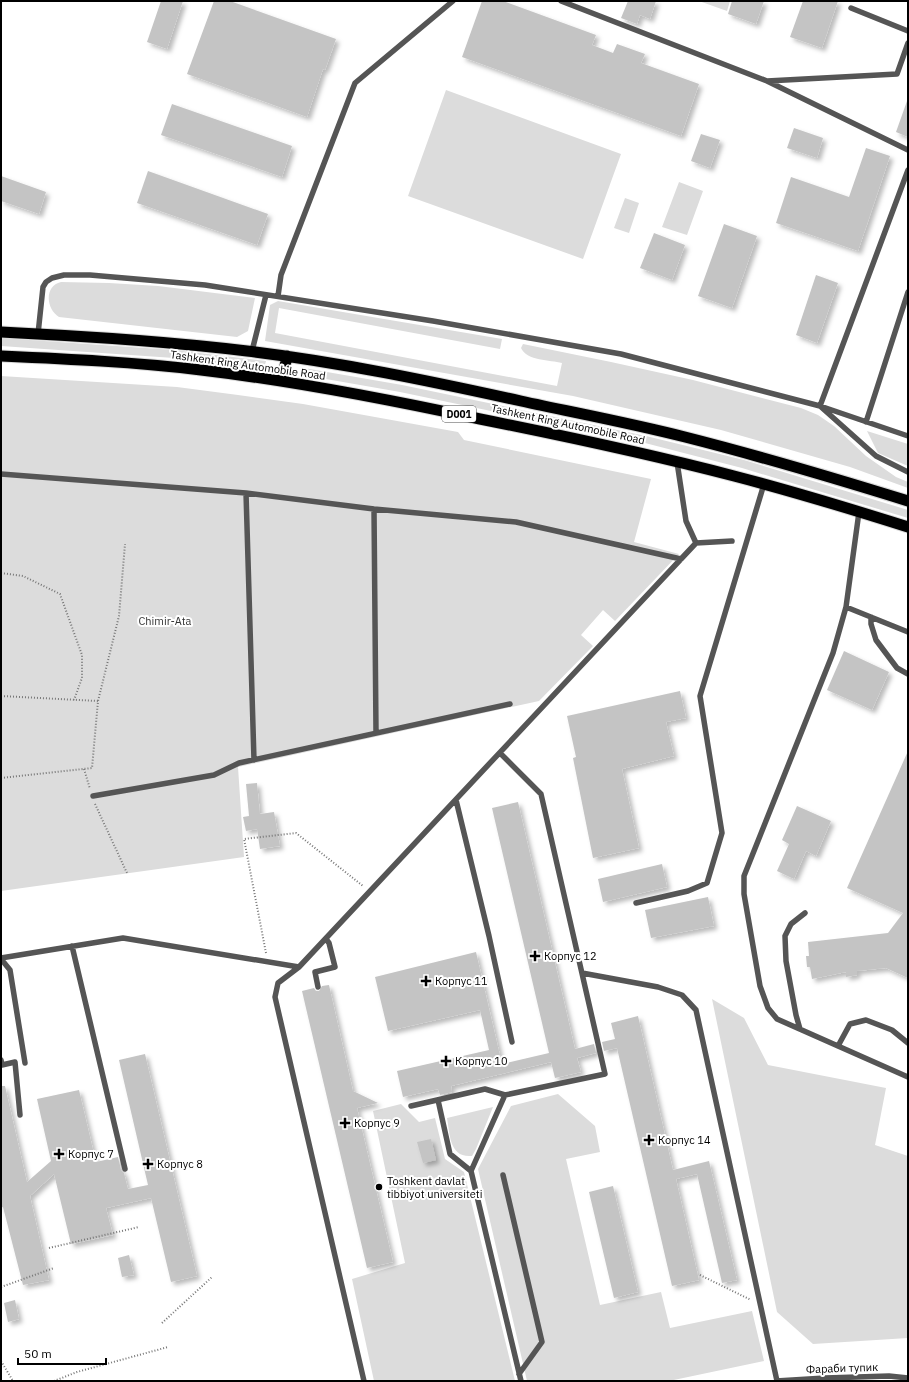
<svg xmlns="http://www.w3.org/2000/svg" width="909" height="1382" font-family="'IBM Plex Sans',sans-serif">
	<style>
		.green { fill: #dcdcdc }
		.building { fill: #c4c4c4; filter: url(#shadow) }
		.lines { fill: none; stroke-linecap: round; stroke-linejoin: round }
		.trunk-casing { stroke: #dbdbdb; stroke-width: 13 }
		.path { stroke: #777; stroke-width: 2; stroke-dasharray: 1 2; stroke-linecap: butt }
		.service { stroke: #555; stroke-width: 5.5 }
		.trunk { stroke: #000; stroke-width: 11 }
		.poi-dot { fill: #000; stroke: #fff; stroke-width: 1.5 }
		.labels { text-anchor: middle; stroke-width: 4; stroke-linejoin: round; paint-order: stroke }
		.shield { fill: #fff; stroke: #4c4c4c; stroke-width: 1 }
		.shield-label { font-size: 10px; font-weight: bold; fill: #000 }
		.street-label { font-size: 11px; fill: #000; stroke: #fff }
		.park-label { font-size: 11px; fill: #333; stroke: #fff }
		.poi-label { font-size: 11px; fill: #000; stroke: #fff; text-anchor: start }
	</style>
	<defs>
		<filter id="shadow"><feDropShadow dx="3.5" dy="3.5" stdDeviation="2" flood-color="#0004"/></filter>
	</defs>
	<rect width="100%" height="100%" fill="#fff"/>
	<path class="green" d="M699,1H730L727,11Z
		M446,90L621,154L583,259L408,196Z
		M679,182L703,191L687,235L662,227Z
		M625,198L639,203L629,233L614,228Z
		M61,282L109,283L158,286L255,298L248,331L237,337L59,317C46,309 44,286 61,282Z
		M278,301L502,339L500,349L279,308L275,333L557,386L562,363C550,360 527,361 521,348L523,344L611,362L693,380L801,408L818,415L834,426L866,456L896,477L908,482V488L850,467L721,430L573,396L265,341L270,305Z
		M1,338L174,350L266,361L264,369L174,358L1,346Z
		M304,368L402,385L646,436L744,460L908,510V518L742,468L645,443L400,392L303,375Z
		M1,376L177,387L238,395L303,404L458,432L464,440L651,479L634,542L679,554L615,621L603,610L581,635L593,646L539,701L238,767L244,857L1,891Z
		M867,431L908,444V466L878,453Z
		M712,999L744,1018L768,1065L886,1088L875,1145L908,1156V1338L813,1344L777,1312Z
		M558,1094L595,1126L600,1152L566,1159L600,1305L661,1292L670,1328L752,1311L764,1361L669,1381H527L478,1169L511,1106Z
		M401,1104L419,1122L435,1118L445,1159L464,1172L515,1381H374L352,1279L405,1263L373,1111Z
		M493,1107L476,1149L472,1156C449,1158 450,1134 447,1118Z"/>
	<path class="building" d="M161,1H183L167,49L147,42Z
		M214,1H230L336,39L325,70L323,69L307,117L187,74Z
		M482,1H503L596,35L592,45L613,53L617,44L645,54L641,63L699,84L681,136L462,57Z
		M628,1H656L650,19L640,15L637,24L621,18Z
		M732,1H764L756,24L728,14Z
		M803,1H838L822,48L790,37Z
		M907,101L908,102V137L896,132Z
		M172,104L292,146L282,177L161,135Z
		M794,128L823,138L817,158L787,148Z
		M701,134L720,140L710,168L691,161Z
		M866,148L890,156L858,251L776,223L791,177L849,197Z
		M148,171L268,214L257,245L137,203Z
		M1,176L46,192L39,214L1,201Z
		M724,224L757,236L732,308L698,296Z
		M654,233L685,245L672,280L640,268Z
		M816,275L838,283L817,343L796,335Z
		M844,651L889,672L872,710L827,690Z
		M680,691L686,718L666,722L674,756L622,769L639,848L593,858L573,758L576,757L567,716Z
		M908,751V978L886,968L857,971V975L846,977V972L812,979L810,967H807L806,956H809L808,942L888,933L903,913L847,888Z
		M257,783L260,814L274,812L280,846L260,849L257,829L246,831L243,817L249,816L246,784Z
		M518,802L575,1049L594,1044L596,1053L577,1058L581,1072L555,1078L551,1062L451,1086L452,1092L440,1095L438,1089L403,1097L397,1071L489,1050L480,1010L388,1031L375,977L476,952L502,1064L549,1053L492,808Z
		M797,806L831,821L816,856L806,851L794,879L777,871L789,844L782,840Z
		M662,864L667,887L603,902L598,879Z
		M708,897L714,926L651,938L645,910Z
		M329,985L353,1091L378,1103L357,1108L393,1262L367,1268L302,991L314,988L316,991H319L322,986Z
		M638,1016L673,1170L709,1161L737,1280L722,1283L697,1174L676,1179L699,1280L672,1286L617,1048L604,1051L602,1042L615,1039L611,1023Z
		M145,1054L197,1276L171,1282L151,1198L106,1208L113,1235L71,1244L54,1174L30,1196L49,1280L23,1285L3,1207L1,1208V1086H5L27,1182L51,1161L37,1099L79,1090L96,1162L118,1157L121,1170L124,1173L128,1189L148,1185L119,1060Z
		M431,1139L436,1160L423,1163L417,1142Z
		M613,1186L638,1292L614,1298L589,1192Z
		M129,1255L134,1275L122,1277L118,1258Z
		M15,1300L19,1319L8,1322L4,1303Z"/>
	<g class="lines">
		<defs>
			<path id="trunk" d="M1,332C83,336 165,341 247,351C339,362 430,381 521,401C576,413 630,423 685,437C760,456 834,478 908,501
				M1,356C68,359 134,362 201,370C295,381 387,399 480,419C565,436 650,454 734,476C792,491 851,509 908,527
				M282,381L287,356"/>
		</defs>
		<use href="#trunk" class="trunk-casing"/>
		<path class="path" d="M1,573L23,576L60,594L82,655V678L74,700
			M1,696L98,701
			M84,769L90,789
			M1,778L92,768L98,701L119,616L125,544
			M95,804L127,873
			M266,953L244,839L296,833L363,886
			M49,1248L139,1227
			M700,1275L751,1300
			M1,1287L54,1268
			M162,1323L212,1277
			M1,1361L13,1381
			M54,1381L77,1372L168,1347"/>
		<path class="service" d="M561,1L767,81L897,74L908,43
			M851,8L908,31
			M767,81L908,150
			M908,170L820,406L908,436
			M278,296L281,275L355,83L453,1
			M38,334L43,287L46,282L52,278L64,275H90L205,285L433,321L621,354L820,406L876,456L908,472
			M252,351L266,295
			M866,422L908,292
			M677,462L686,521L696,543
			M1,474L246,493L374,509L516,522L681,559
			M246,493L254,760
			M374,509L376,732
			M859,512L846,607L833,653L744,876V894L760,986L768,1008L777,1019L908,1077
			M846,607L908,632
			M871,617V624L876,640L897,668L908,674
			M93,796L214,775L239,763L510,704
			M456,800L489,936L512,1042
			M636,903L688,891L707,883L722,833L700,696L764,484
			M72,946L125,1169
			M1,958L123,938L299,967
			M1,959L10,970L25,1063
			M582,973L658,987L682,995L696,1010L777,1381
			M318,987L315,972L335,967L329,943L326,939
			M800,1029L796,1015L786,961L785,936L791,924L805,913
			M838,1046L850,1024L866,1020L892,1030L908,1043
			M1,1060L2,1065L15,1062L20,1115
			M438,1100L450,1154L471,1171L521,1381
			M411,1106L485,1089L505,1095L605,1074L541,794L500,753
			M471,1171L505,1095
			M503,1175L542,1342L519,1374
			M364,1381L275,997L278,983L299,967L696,543L732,541
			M776,1381L825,1378L889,1376L908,1378"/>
		<use href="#trunk" class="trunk"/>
	</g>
	<g class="poi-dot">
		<path d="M533 950h4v4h4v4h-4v4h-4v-4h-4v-4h4z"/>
		<path d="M424 975h4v4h4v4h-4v4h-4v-4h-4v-4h4z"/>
		<path d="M444 1055h4v4h4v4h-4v4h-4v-4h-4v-4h4z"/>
		<path d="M343 1117h4v4h4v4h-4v4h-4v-4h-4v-4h4z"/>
		<path d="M647 1134h4v4h4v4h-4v4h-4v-4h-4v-4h4z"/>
		<path d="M57 1148h4v4h4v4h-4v4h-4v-4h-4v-4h4z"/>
		<path d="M146 1158h4v4h4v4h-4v4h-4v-4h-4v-4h4z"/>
		<circle cx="379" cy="1187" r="4"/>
	</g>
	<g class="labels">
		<rect class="shield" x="442" y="406" width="34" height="16" rx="3"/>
		<g class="shield-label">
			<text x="459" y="418">D001</text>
		</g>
		<g class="street-label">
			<text transform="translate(248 365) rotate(8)" y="4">Tashkent Ring Automobile Road</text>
			<text transform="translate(568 424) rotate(12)" y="4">Tashkent Ring Automobile Road</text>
			<text transform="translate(842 1368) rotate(-2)" y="4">Фараби тупик</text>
		</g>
		<g class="park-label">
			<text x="165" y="625">Chimir-Ata</text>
		</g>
		<g class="poi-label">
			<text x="544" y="960">Корпус 12</text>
			<text x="435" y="985">Корпус 11</text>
			<text x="455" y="1065">Корпус 10</text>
			<text x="354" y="1127">Корпус 9</text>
			<text x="658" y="1144">Корпус 14</text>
			<text x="68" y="1158">Корпус 7</text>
			<text x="157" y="1168">Корпус 8</text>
			<text x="387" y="1185">Toshkent davlat<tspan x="387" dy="13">tibbiyot universiteti</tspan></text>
		</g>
	</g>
	<rect width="909" height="1382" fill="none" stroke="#000000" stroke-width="4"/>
	<path d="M18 1358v6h88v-6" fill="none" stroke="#000000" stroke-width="2"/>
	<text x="24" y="1358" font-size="12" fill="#000000" stroke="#ffffff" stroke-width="3" paint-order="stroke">50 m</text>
</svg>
